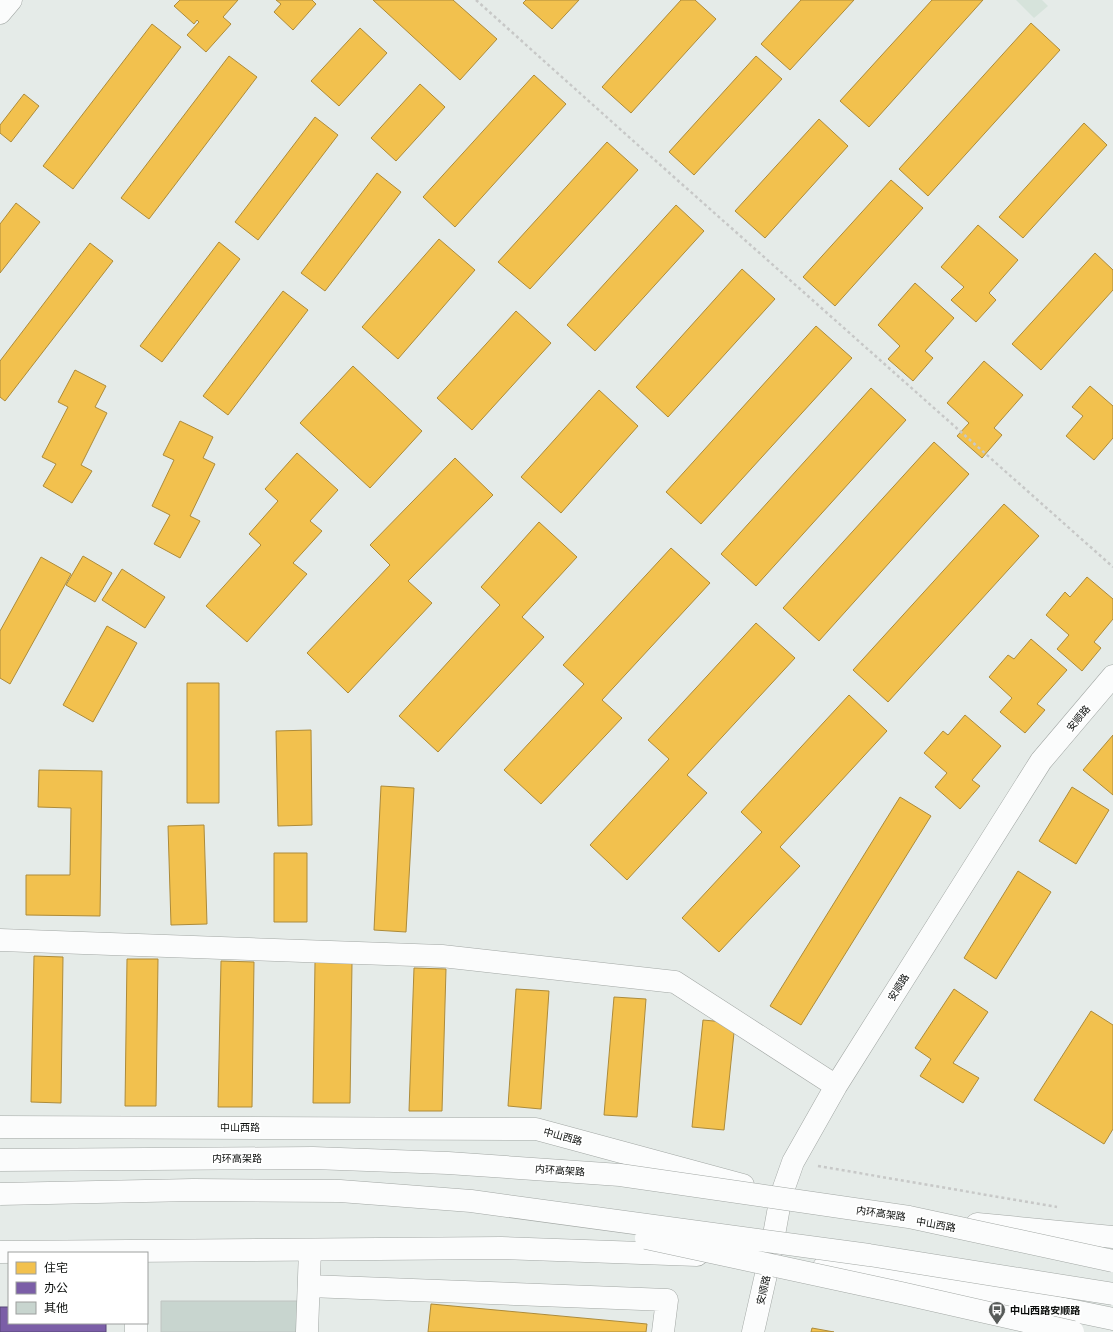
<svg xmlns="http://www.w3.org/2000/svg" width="1113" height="1332" font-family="Literata,'Noto Sans SC',serif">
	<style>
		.built { fill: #d6e3db }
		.homes { fill: #f2c14e; stroke: #ad8b3a }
		.offices { fill: #7b5ea7; stroke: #594678 }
		.building { fill: #c8d5cf; stroke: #bfc4c2 }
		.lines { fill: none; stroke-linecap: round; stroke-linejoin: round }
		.minor-casing { stroke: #a2a7a4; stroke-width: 23 }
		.major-casing { stroke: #a2a7a4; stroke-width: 23 }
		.highway-casing { stroke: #a2a7a4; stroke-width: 23 }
		.path { stroke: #c7c8c7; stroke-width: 2.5; stroke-dasharray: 3 3; stroke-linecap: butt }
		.minor { stroke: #fbfcfc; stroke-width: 22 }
		.major { stroke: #fbfcfc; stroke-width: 22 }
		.highway { stroke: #fbfcfc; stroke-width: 22 }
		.highway-bridge-casing { stroke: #a2a7a4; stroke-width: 23; stroke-linecap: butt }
		.highway-bridge { stroke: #fbfcfc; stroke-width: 22 }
		.labels { text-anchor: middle; stroke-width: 4; stroke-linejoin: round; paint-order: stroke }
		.street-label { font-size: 10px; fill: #0b0e0c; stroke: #fff }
		.poi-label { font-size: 10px; font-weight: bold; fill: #0b0e0c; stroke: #fff; text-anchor: start }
	</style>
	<rect width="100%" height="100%" fill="#e5ebe8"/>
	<path class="built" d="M1016,0H1042L1048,6L1034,18Z"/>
	<path class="homes" d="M180,0H238L223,17L231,24L206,52L187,35L199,22L197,20L194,24L174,6Z
		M276,0H312L316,4L293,30L274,12L281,4Z
		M373,0H453L497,39L460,80Z
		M526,0H579L552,29L523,3Z
		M681,0H695L716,19L631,113L602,87Z
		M801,0H854L790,70L761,44Z
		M932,0H983L869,127L840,101Z
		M1031,23L1060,50L928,196L899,169Z
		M152,24L181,47L73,189L43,166Z
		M360,28L387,53L339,106L311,81Z
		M229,56L257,77L149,219L121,198Z
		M756,56L782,79L694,175L669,152Z
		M534,75L566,104L455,227L423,197Z
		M420,84L445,107L396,161L371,138Z
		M24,94L39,106L11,142L0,133V125Z
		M315,117L338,135L258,240L235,222Z
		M819,119L848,146L765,238L735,211Z
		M1084,123L1107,145L1023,238L999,217Z
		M607,142L638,170L530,289L498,262Z
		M377,173L401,192L325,291L301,273Z
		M891,180L923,208L835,306L803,277Z
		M16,203L40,222L0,273V224Z
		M676,205L704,231L595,351L567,325Z
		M978,225L1018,260L989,293L996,300L976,322L951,300L964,287L941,267Z
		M439,239L475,270L398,359L362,327Z
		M219,242L240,259L162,362L140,346Z
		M90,243L113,261L5,401L0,397V361Z
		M1095,253L1113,270V290L1041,370L1012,344Z
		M742,269L775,299L668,417L636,387Z
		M915,283L954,318L925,351L933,358L913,381L888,359L900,346L878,325Z
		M283,291L308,310L228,415L203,396Z
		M516,311L551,343L472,430L437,398Z
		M816,326L852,358L701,524L666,492Z
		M984,361L1023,395L994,428L1002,435L982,458L957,436L969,423L947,403Z
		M353,366L422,431L370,488L300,423Z
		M75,370L106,386L95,407L107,413L81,465L92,471L72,503L43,486L56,464L42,457L68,407L58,402Z
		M1090,386L1113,406V438L1094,460L1066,436L1083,416L1072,407Z
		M871,388L906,420L756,586L721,554Z
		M599,390L638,426L561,513L521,477Z
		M180,421L213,437L203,458L215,464L190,516L200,521L180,558L154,544L170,515L152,506L174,460L163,455Z
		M934,442L969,474L819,641L783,608Z
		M297,453L338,490L310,521L322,531L293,563L307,574L247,642L206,606L261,545L249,534L278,501L265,489Z
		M455,458L493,495L408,581L432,603L348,693L307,653L390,565L370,545Z
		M1004,504L1039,536L888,702L853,670Z
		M539,522L577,557L522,617L544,637L438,752L399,716L500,605L481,587Z
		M671,548L710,583L602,700L622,718L541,804L504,770L584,684L563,665Z
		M83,556L112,573L95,602L66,585Z
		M41,557L71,574L10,684L0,678V631Z
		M122,569L165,597L145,628L102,600Z
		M1087,577L1113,599V619L1094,642L1101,648L1082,671L1057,649L1069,635L1046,615L1065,592L1070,597Z
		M756,623L795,658L687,775L707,793L627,880L590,845L669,759L648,740Z
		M107,626L137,643L93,722L63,705Z
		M1031,639L1067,670L1037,704L1045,710L1025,733L1000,712L1012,698L989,677L1008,655L1014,659Z
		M187,683H219V803H187Z
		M849,695L887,731L780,847L800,866L719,952L682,918L762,832L741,812Z
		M965,715L1001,746L972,780L980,786L960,809L935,787L947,773L924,753L943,731L948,735Z
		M311,730L312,825L278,826L276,731Z
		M1113,735V795L1083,770Z
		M39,770L102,771L100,916L26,915V875H70L71,808L38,807Z
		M381,786L414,788L406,932L374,930Z
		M1072,787L1109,810L1076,864L1039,841Z
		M900,797L931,816L801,1025L770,1006Z
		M204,825L207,924L171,925L168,826Z
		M274,853H307V922H274Z
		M1018,871L1051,892L996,979L964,958Z
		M34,956L63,957L61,1103L31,1102Z
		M127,959H158L156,1106H125Z
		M221,961L254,962L252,1107H218Z
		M315,962L352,963L350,1103H313Z
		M414,968L446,969L442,1111H409Z
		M516,989L549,991L541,1109L508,1106Z
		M954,989L988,1012L953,1063L979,1078L963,1103L920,1076L931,1059L915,1048Z
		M614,997L646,999L637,1117L604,1115Z
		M1091,1011L1113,1025V1129L1104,1144L1034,1100Z
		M703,1020L735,1023L724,1130L692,1127Z
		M431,1304L647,1324L646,1332H428Z
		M812,1328L834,1332H811Z"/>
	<path class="offices" d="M0,1307H9V1323H106V1332H0Z"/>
	<path class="building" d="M161,1301H298V1332H161Z"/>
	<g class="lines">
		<defs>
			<path id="minor" d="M0,940L442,956L675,982L836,1086
				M309,1286L667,1300L663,1332
				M136,1323V1332
				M307,1332L310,1250
				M753,1332L770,1257L781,1196L793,1162L836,1086L1041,761L1113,676"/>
			<path id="major" d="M0,13L11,0
				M0,1127L536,1129L743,1185
				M0,1252L501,1248L697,1255
				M824,1267L1007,1297L1113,1319"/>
			<path id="highway" d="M977,1224L1113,1237"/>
		</defs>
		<use href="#minor" class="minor-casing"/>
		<use href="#major" class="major-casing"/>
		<use href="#highway" class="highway-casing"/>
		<path class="path" d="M476,0L621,130L1113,567
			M818,1166L1057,1207"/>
		<use href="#minor" class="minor"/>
		<use href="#major" class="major"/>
		<use href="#highway" class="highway"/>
		<defs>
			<path id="highway-bridge" d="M0,1160L313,1158L448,1163L620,1175L909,1217L1113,1261
				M0,1194L193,1190L340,1191L471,1201L869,1255L1113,1294
				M646,1238L901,1293L1073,1332"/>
		</defs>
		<use href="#highway-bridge" class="highway-bridge-casing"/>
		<use href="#highway-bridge" class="highway-bridge"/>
	</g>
	<defs>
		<symbol id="bus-pin" viewBox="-11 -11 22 30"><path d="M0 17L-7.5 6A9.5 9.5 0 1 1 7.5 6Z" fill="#575b59" stroke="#fff"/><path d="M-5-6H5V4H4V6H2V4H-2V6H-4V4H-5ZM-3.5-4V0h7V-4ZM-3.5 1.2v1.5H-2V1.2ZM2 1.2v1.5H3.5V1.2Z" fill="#fff"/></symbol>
	</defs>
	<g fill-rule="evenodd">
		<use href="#bus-pin" x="987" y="1300" width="20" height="27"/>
	</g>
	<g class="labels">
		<g class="street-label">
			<text transform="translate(1078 718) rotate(-50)" y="4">安顺路</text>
			<text transform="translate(898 987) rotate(-58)" y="4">安顺路</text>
			<text x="240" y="1131">中山西路</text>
			<text transform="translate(563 1136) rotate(15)" y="4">中山西路</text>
			<text x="237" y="1162">内环高架路</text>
			<text transform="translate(560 1170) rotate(4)" y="4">内环高架路</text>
			<text transform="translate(881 1213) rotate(8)" y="4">内环高架路</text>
			<text transform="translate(936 1224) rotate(10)" y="4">中山西路</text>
			<text transform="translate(763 1290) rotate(-77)" y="4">安顺路</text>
		</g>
		<g class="poi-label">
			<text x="1010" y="1314">中山西路安顺路</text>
		</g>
	</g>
	<rect x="8" y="1252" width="140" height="72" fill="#ffffff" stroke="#9d9f9e"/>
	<rect x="16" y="1262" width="20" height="12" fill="#f2c14e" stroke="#9d9f9e"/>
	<text x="44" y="1272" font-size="12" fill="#0b0e0c">住宅</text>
	<rect x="16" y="1282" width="20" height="12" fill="#7b5ea7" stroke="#9d9f9e"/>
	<text x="44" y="1292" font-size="12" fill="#0b0e0c">办公</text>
	<rect x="16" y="1302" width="20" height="12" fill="#c8d5cf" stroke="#9d9f9e"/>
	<text x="44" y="1312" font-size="12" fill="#0b0e0c">其他</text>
</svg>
